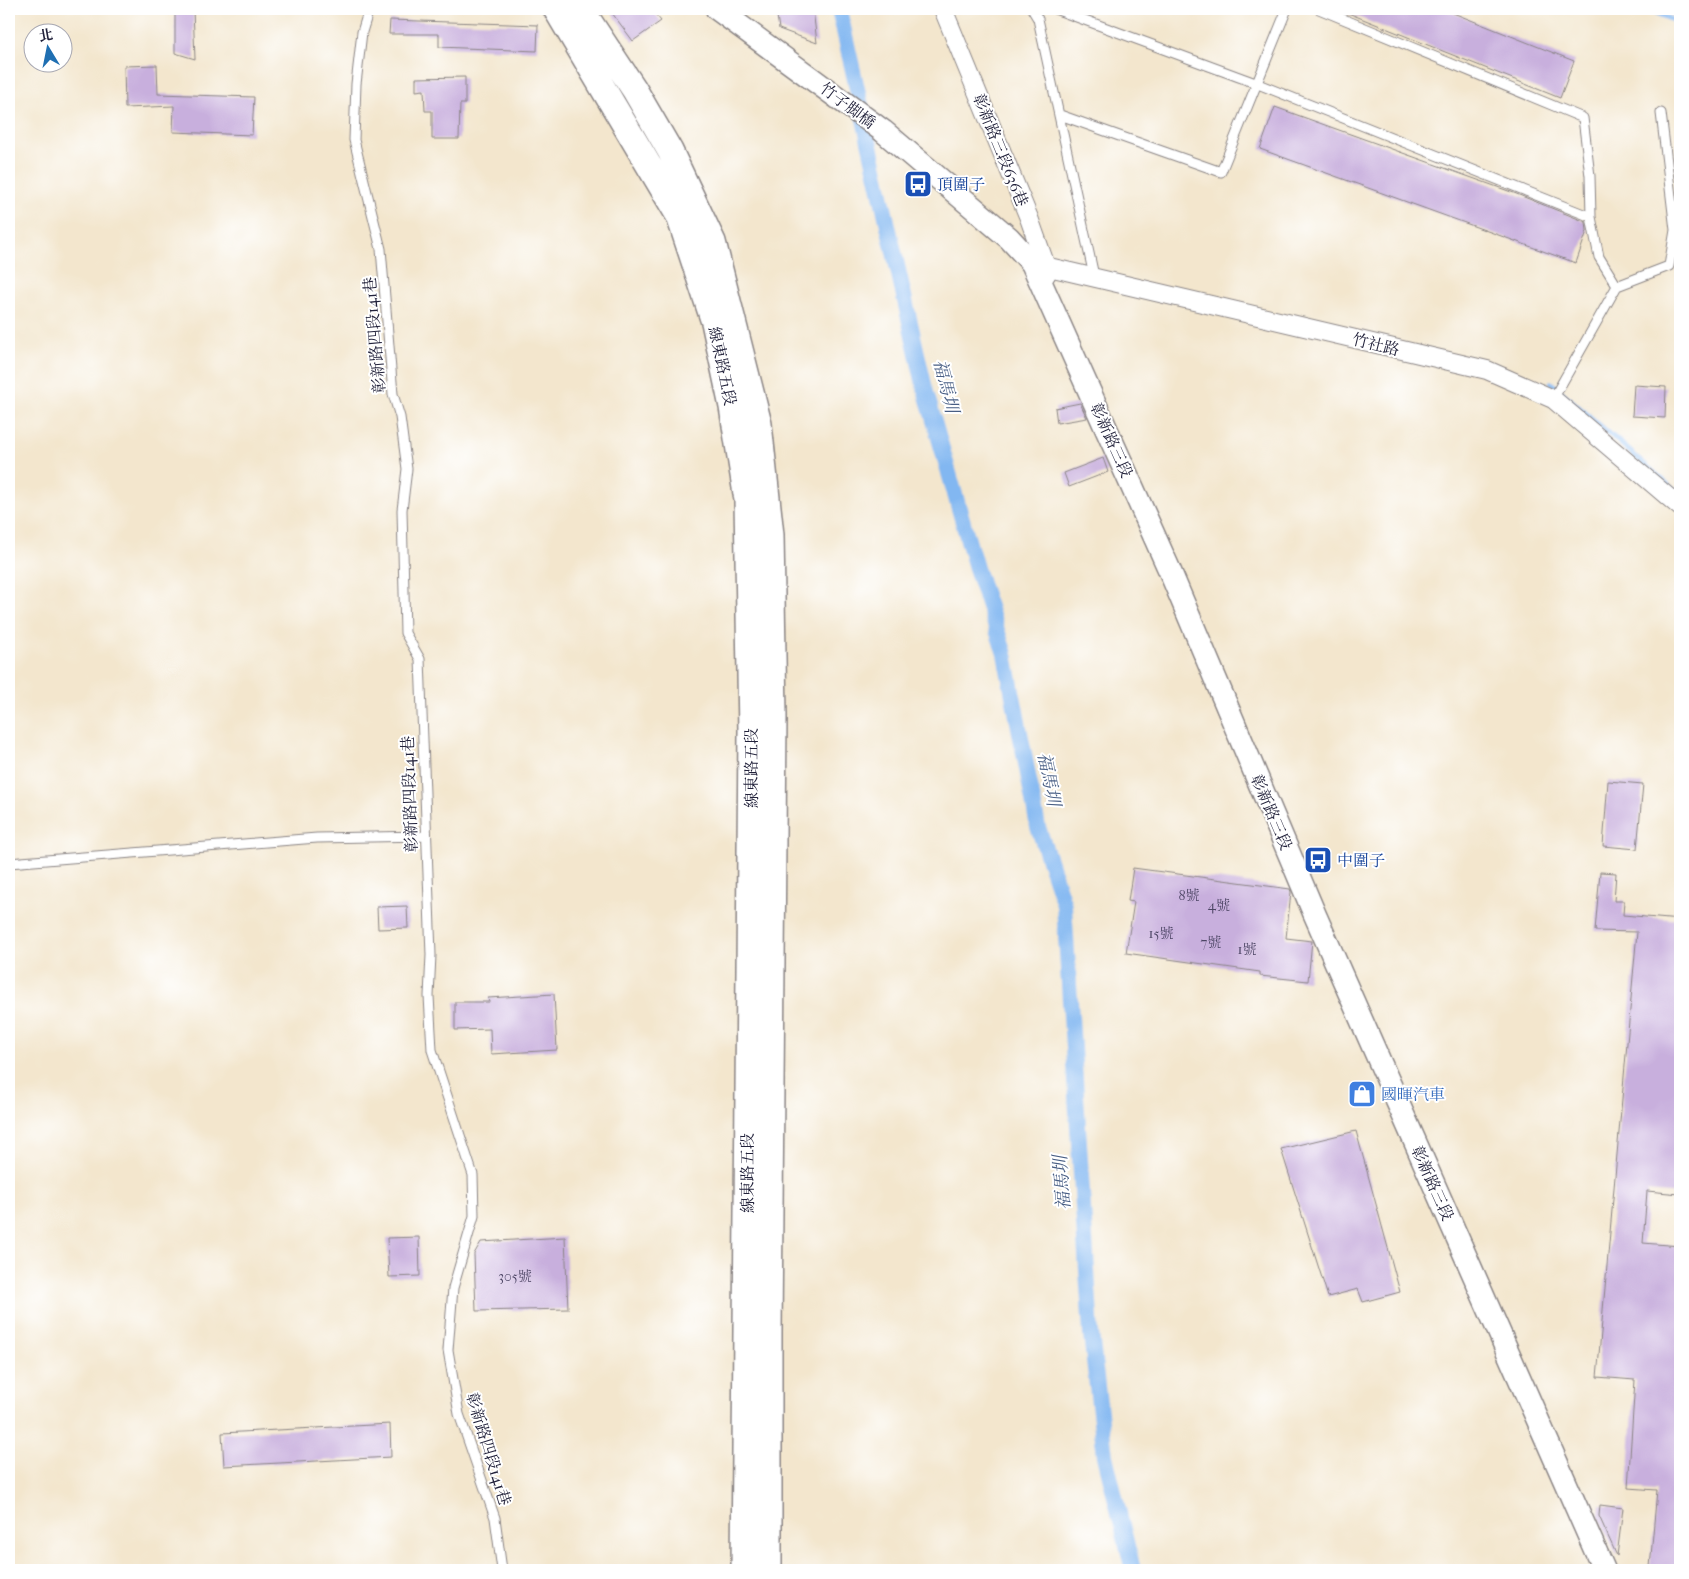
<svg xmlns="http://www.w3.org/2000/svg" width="1689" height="1579" font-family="'IM FELL French Canon','Noto Serif TC',serif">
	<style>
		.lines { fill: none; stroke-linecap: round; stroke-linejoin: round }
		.stream { stroke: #82b7f1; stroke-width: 5 }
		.canal { stroke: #82b7f1; stroke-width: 16 }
		.building { fill: #c8afdd }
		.service-casing { stroke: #8a8484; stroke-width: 11 }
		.minor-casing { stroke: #8a8484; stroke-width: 20 }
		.tertiary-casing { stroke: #8a8484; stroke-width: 25 }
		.secondary-casing { stroke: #8a8484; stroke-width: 28 }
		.service { stroke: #fff; stroke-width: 9 }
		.minor { stroke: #fff; stroke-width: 18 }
		.tertiary { stroke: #fff; stroke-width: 22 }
		.secondary { stroke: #fff; stroke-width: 25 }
		.labels { text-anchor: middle; stroke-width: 4; stroke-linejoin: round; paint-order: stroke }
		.number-label { font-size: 14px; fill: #4c4564 }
		.street-label { font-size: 16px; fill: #22223b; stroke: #fff }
		.transit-label { font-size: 16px; fill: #164399; stroke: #fff; text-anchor: start }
		.shop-label { font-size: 16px; fill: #366cbe; stroke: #fff; text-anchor: start }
		.water-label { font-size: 18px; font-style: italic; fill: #485e84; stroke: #fff }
	</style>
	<rect width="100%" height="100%" fill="#fff"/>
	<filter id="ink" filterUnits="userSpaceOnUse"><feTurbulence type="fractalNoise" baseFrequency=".02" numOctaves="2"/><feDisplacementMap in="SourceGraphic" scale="10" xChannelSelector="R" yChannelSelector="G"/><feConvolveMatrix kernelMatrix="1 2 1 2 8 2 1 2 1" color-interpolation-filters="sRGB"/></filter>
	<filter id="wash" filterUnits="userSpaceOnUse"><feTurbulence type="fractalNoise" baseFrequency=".0096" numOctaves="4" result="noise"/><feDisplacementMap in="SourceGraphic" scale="20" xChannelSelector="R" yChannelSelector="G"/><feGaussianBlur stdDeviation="1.12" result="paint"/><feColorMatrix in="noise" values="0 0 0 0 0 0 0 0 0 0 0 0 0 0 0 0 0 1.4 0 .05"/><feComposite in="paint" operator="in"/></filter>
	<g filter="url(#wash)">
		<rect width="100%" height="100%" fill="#f3e6cd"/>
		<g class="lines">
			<path class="stream" d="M1646,9L1680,23
				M1551,383L1680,495"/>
			<path class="canal" d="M839,9L925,389L976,568L1005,654L1038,827L1064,905L1091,1334L1105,1456L1133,1570"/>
		</g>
		<g id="blocks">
			<path class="building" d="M175,9H193L195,59L175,53Z
				M609,9H651L661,21L633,41Z
				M776,9H813L817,43L779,29Z
				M1338,9H1443L1574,61L1560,98Z
				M390,20L538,25L537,51L439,47V34H389Z
				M157,65L158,94L254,97L252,135L173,132L174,106L125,108L124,66Z
				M465,77V104H460L459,139H432V111H425L424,90L416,91V78Z
				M1275,107L1514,193L1586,222L1587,231L1576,263L1260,149Z
				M1634,385L1666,387L1665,418L1632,416Z
				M1080,403L1087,418L1057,423L1055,408Z
				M1103,458L1108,472L1069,487L1064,473Z
				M1608,781L1643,784L1637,849L1603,846Z
				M1133,868L1290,889L1291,892L1286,938L1312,941L1308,981L1260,976V972L1126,953L1134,902L1128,901Z
				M1600,872L1616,873L1614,901H1624L1623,915L1680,920V1194L1647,1191L1643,1243L1680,1246V1569L1650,1567L1657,1490L1628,1488L1635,1380L1597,1377L1637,932L1595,931Z
				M407,906L408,928L378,929L377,907Z
				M554,994L557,1050L491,1054L490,1029L455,1030V1002H489L488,998Z
				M1356,1131L1400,1292L1363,1302L1358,1289L1328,1297L1281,1149Z
				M419,1237L420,1276L389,1277L387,1238Z
				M565,1237L568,1309L476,1311L474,1254L481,1242Z
				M390,1424L391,1457L224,1466L222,1433Z
				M1600,1505L1623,1508L1617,1556L1599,1516Z"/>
		</g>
	</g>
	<g filter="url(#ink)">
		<use href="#blocks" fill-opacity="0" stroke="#8a8484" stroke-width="1"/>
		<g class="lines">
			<defs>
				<path id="service" d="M369,9L362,32L356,84L354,140L381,249L393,394L400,417L407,469L402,510L405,633L420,659L431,955L429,996L432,1050L473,1175L474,1216L453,1288L448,1350L459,1414L495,1518L502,1570
					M1032,9L1038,19L1094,276
					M1055,9L1258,84L1591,217
					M1319,9L1583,118L1590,176L1591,217L1599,257L1617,286L1553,399
					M1060,115L1221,172L1287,9
					M1617,286L1669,266L1675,230L1661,113
					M9,863L317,838L425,836"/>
				<path id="minor" d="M943,9L1029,218L1046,266V275
					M1032,263L1487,370L1553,399L1680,507"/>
				<path id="tertiary" d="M717,9L883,131L1009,238L1032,263L1169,569L1315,915L1604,1570"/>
				<path id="secondary" d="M556,9L679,216L714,322L732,407L747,500L751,731L744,1570
					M581,9L634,89L670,151L713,242L759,424L771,535L774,716L769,1333V1570"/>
			</defs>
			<use href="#service" class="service-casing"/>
			<use href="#minor" class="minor-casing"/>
			<use href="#tertiary" class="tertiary-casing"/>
			<use href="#secondary" class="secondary-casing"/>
			<use href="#service" class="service"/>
			<use href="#minor" class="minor"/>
			<use href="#tertiary" class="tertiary"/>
			<use href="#secondary" class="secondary"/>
		</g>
	</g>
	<defs>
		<symbol id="bus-square" viewBox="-11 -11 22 22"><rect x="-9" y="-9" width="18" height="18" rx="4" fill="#1a4fb4" stroke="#fff"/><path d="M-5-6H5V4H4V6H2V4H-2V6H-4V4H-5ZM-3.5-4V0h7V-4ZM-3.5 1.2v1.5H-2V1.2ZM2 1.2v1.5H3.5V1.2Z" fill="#fff"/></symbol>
		<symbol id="shop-square" viewBox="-11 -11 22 22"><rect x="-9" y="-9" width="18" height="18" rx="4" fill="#3f7fe0" stroke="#fff"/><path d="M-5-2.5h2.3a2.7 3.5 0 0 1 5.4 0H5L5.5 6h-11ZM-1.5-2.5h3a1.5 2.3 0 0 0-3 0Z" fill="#fff"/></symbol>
	</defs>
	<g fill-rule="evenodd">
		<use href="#bus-square" x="902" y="168" width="32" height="32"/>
		<use href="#bus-square" x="1302" y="844" width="32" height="32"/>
		<use href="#shop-square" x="1346" y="1078" width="32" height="32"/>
	</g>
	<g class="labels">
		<g class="number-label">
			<text x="1189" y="900">8號</text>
			<text x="1219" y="910">4號</text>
			<text x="1161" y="938">15號</text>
			<text x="1211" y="947">7號</text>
			<text x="1247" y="954">1號</text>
			<text x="515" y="1281">305號</text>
		</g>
		<g class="street-label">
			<text transform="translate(848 105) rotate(37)" y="6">竹子脚橋</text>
			<text transform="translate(1001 150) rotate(68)" y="6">彰新路三段636巷</text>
			<text transform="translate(374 335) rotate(-95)" y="6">彰新路四段141巷</text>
			<text transform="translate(1376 344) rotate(14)" y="6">竹社路</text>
			<text transform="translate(723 366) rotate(78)" y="6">線東路五段</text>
			<text transform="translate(1112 440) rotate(66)" y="6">彰新路三段</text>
			<text transform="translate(751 768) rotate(-90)" y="6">線東路五段</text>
			<text transform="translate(409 794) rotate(-92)" y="6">彰新路四段141巷</text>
			<text transform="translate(1272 812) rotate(67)" y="6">彰新路三段</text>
			<text transform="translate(747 1173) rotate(-90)" y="6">線東路五段</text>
			<text transform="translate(1433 1183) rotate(66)" y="6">彰新路三段</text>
			<text transform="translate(489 1449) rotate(73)" y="6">彰新路四段141巷</text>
		</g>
		<g class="transit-label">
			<text x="937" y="190">頂圍子</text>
			<text x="1337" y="866">中圍子</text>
		</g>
		<g class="shop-label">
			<text x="1381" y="1100">國暉汽車</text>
		</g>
		<g class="water-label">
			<text transform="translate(946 386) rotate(76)" y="6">福馬圳</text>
			<text transform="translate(1049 779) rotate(79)" y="6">福馬圳</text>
			<text transform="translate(1062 1183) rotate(-94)" y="6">福馬圳</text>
		</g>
	</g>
	<rect width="1689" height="1579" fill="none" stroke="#fff" stroke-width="30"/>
	<g transform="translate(48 48) rotate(350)"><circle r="24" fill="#ffffff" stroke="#a7a7b1"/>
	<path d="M0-4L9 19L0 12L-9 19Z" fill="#1f6fb2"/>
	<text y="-8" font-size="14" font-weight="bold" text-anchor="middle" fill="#22223b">北</text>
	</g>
</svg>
